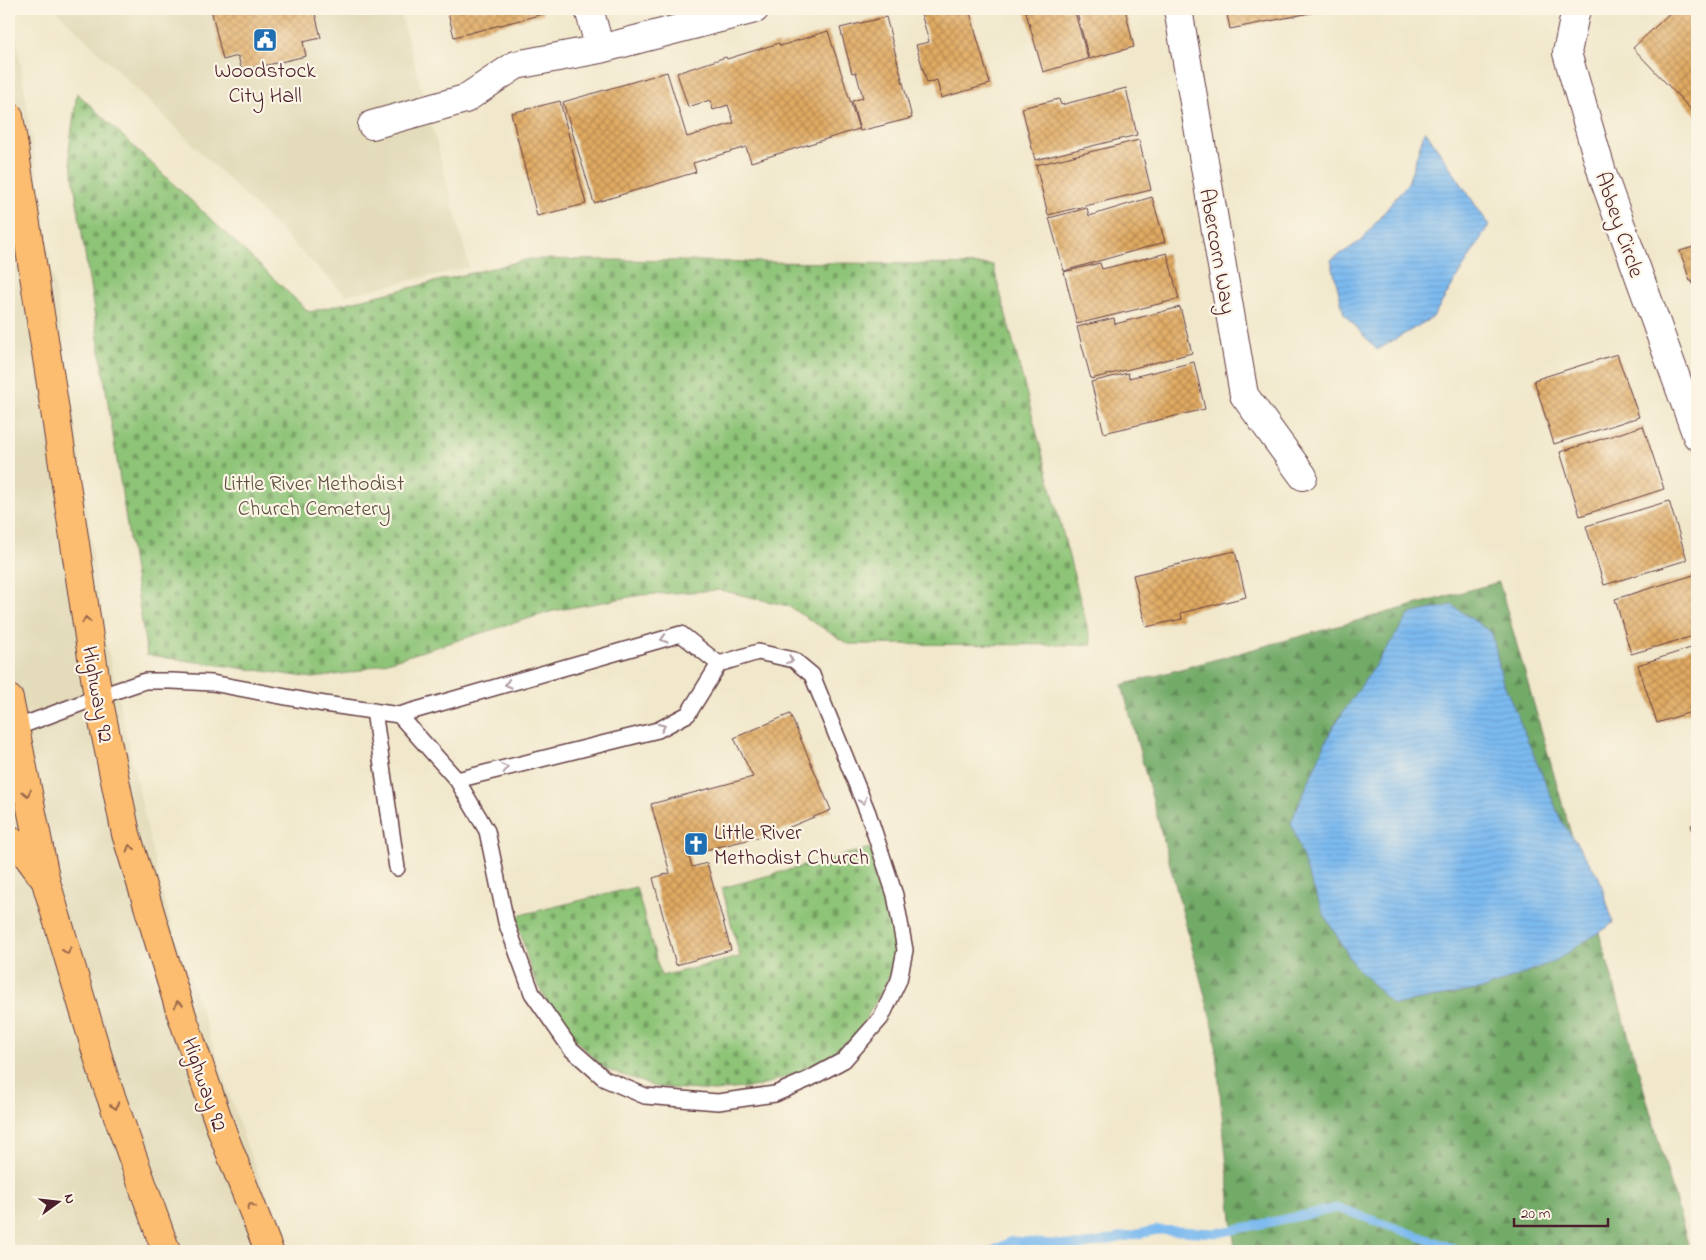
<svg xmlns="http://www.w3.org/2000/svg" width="1706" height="1260" font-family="'Indie Flower',sans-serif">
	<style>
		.built { fill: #e3dbba }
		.forest { fill: url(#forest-firs); stroke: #5e644a }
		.cemetery { fill: url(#cemetery-stones); stroke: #6c7251 }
		.water { fill: url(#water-rules); stroke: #626c8d }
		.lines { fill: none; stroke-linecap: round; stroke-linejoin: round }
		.stream { stroke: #7bbaef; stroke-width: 9 }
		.building { fill: url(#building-cross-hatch) }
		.service-casing { stroke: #633d43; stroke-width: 18 }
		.minor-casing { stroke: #633d43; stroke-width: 30 }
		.primary-casing { stroke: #633d43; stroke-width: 30 }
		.service { stroke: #fff; stroke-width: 15 }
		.minor { stroke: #fff; stroke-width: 28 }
		.primary { stroke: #fcbd6f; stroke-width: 28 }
		.oneway { stroke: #9a664a }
		.oneway2 { stroke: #ae9aa0 }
		.labels { text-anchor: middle; stroke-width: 4.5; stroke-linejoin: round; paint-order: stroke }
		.poi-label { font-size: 22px; fill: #4a1f2b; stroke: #fcf5e5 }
		.street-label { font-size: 22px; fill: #4a1f2b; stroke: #fcf5e5 }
		.park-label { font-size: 22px; fill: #5e5142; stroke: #fcf5e5 }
	</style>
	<defs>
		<pattern id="forest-firs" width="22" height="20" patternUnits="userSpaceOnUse" patternTransform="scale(1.25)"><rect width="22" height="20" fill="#72aa68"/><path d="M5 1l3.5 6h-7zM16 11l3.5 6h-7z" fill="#608a56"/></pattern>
		<pattern id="cemetery-stones" width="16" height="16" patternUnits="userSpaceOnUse" patternTransform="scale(1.25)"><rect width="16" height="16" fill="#8dc477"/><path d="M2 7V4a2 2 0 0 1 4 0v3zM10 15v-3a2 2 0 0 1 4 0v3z" fill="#759f62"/></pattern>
		<pattern id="water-rules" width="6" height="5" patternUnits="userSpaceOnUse" patternTransform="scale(1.25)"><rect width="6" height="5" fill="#7bbaef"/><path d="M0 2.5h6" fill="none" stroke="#6c9fcd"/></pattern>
		<pattern id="building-cross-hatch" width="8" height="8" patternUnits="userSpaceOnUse" patternTransform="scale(1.25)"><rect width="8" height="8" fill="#e0aa62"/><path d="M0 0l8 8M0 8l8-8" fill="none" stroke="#b88a51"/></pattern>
	</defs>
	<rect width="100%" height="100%" fill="#fcf5e5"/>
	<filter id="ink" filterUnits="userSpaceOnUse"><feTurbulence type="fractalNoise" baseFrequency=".02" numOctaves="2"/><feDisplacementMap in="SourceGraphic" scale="10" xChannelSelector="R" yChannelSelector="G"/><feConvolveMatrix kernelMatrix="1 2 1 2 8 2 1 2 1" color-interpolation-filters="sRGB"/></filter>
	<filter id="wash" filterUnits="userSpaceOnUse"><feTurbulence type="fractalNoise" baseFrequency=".0096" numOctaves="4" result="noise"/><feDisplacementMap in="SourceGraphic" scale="20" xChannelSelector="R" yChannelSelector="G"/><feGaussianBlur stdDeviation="1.12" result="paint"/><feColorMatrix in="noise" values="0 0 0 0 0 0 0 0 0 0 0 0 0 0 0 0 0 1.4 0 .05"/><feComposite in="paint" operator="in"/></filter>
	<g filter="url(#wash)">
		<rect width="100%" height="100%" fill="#f1e8cc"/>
		<path class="built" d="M9,9H12L66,359L104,634L162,894L246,1144L289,1251H9Z
			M55,9H399L428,110L469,267L346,295Z"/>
		<path class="forest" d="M1499,582L1690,1251H1235L1214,1030L1122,685Z"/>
		<path class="cemetery" d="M77,93L309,312L530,259L993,265L1092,645L848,644L788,606L720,590L641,595L553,611L355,672L313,678L147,655L69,150Z
			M870,848L889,903L895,925V955L887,983L856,1035L828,1057L801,1071L761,1086L715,1091L656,1087L603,1068L559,1023L531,972L516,916L636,887L661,976L740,957L722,888Z"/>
		<path class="water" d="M1425,130L1489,225L1433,317L1377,350L1344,314L1331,260L1361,241L1408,183Z
			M1452,605L1492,633L1502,679L1561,820L1599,877L1613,923L1555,961L1487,988L1393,1005L1354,965L1325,916L1309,877L1291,822L1331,730L1410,614Z"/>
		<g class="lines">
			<path class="stream" d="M993,1251L1012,1241L1080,1246L1157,1230L1218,1233L1338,1208L1461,1251"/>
		</g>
		<g id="blocks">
			<path class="building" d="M211,9H314L321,38L303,42L306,56L242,71L238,56L223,60Z
				M447,9H542L543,14L454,37Z
				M935,9H969L990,84L941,98L937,80L927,83L916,45L929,42L921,13Z
				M1025,9H1074L1088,59L1043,72Z
				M1076,9H1125L1134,47L1089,59Z
				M1226,9H1319L1320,11L1230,29Z
				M1674,9H1697V116L1633,48Z
				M886,17L912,118L860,131L852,101L863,98L856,72L852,73L840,28Z
				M828,31L859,129L751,162L746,147L693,163L696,172L594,203L563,102L667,72L687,137L734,123L728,105L713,110L710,100L688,107L677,73L726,57L727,59L779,43L780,46Z
				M1126,88L1137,135L1035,160L1022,108L1059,99L1061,105Z
				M560,101L586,204L537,216L511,113Z
				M1139,140L1151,190L1048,215L1036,165Z
				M1152,197L1165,242L1064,271L1049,218L1087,208L1089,216Z
				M1697,246V295L1692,281H1690L1680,251Z
				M1167,253L1179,299L1077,324L1064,272L1100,263L1102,269Z
				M1180,307L1192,353L1091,379L1077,327L1114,318L1115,324Z
				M1617,354L1639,417L1554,444L1534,380Z
				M1194,362L1205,409L1104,433L1091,382L1128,373L1129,378Z
				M1643,426L1664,489L1580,516L1560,452Z
				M1669,501L1687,560L1604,585L1586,526Z
				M1235,551L1246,597L1181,613L1182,619L1146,627L1133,575Z
				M1697,574V635L1631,654L1615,599Z
				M1697,646V710L1657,723L1638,665Z
				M790,714L831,810L773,834L688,854L692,867L707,863L731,950L676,965L653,878L670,873L651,804L753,777L734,738Z
				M1697,823V847L1691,825Z"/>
		</g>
	</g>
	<g filter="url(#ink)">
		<use href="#blocks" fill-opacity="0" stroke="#633d43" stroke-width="1"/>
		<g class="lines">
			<defs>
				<path id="service" d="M374,711L397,868
					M399,715L681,634L719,664
					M10,730L98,697L145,681H172L212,683L318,703L399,715L457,780L487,831L506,922L532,993L571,1049L605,1079L645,1096L718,1102L775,1094L809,1079L844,1060L881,1018L899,980L905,950L895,895L868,813L812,675L794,660L758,652L719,664L688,714L658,730L457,780"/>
				<path id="minor" d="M589,9L600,49
					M1178,9L1244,395L1303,476
					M1576,9L1567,53L1603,176L1697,436
					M372,125L465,99L516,65L600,49L755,9"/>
				<path id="primary" d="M9,116L49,371L98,697L126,834L180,1010L223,1134L269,1251
					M9,699L46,882L104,1077L166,1251
					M9,839L26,854L43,877"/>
			</defs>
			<use href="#service" class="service-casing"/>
			<use href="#minor" class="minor-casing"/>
			<use href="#primary" class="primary-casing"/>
			<use href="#service" class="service"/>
			<use href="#minor" class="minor"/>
			<use href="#primary" class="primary"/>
		</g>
		<defs><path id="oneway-chevron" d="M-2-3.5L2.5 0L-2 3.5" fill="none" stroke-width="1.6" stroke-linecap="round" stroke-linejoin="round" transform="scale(1.25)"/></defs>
		<g class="oneway">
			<use href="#oneway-chevron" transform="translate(86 620) rotate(-99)"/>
			<use href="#oneway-chevron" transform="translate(27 793) rotate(78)"/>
			<use href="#oneway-chevron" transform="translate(130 848) rotate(-107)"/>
			<use href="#oneway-chevron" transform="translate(67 951) rotate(73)"/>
			<use href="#oneway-chevron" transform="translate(178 1004) rotate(-107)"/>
			<use href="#oneway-chevron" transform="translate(115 1106) rotate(70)"/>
			<use href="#oneway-chevron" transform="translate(251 1206) rotate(-111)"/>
		</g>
		<g class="oneway2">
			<use href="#oneway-chevron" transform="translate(664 639) rotate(164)"/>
			<use href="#oneway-chevron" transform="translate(790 660) rotate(22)"/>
			<use href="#oneway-chevron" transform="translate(508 684) rotate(164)"/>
			<use href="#oneway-chevron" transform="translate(662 727) rotate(-24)"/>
			<use href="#oneway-chevron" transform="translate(505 768) rotate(-14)"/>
			<use href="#oneway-chevron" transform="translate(863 801) rotate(68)"/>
		</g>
	</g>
	<defs>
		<symbol id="civic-square" viewBox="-11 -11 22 22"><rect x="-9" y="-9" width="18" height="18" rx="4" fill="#1f6fb2" stroke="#fcf5e5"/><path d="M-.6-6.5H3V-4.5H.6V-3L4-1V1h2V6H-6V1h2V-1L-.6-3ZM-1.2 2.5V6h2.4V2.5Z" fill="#fff"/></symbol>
		<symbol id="church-square" viewBox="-11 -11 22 22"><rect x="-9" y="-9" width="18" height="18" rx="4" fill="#1f6fb2" stroke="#fcf5e5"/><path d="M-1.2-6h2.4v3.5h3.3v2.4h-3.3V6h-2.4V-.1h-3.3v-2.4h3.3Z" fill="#fff"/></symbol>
	</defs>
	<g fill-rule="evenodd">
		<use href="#civic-square" x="251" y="26" width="28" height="28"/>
		<use href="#church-square" x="682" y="830" width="28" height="28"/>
	</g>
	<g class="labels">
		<g class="poi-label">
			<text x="265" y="77">Woodstock<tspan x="265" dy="25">City Hall</tspan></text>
			<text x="714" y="839" text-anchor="start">Little River<tspan x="714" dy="25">Methodist Church</tspan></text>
		</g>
		<g class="street-label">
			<text transform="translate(1621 224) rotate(71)" y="8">Abbey Circle</text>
			<text transform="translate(1219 251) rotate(80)" y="8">Abercorn Way</text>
			<text transform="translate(99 694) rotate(80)" y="8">Highway 92</text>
			<text transform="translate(206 1084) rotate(71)" y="8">Highway 92</text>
		</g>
		<g class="park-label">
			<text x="314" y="490">Little River Methodist<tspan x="314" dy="25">Church Cemetery</tspan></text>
		</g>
	</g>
	<rect width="1706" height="1260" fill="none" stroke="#fcf5e5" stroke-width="30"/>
	<g transform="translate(58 1202) rotate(75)" stroke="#fcf5e5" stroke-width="4" paint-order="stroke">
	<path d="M0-4L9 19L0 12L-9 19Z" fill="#4a1f2b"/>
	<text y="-8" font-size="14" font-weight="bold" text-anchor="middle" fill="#4a1f2b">N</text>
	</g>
	<path d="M1514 1218v8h94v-8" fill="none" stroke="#4a1f2b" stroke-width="2.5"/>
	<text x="1521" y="1218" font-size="15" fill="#4a1f2b" stroke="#fcf5e5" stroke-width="4" paint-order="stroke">20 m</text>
</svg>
